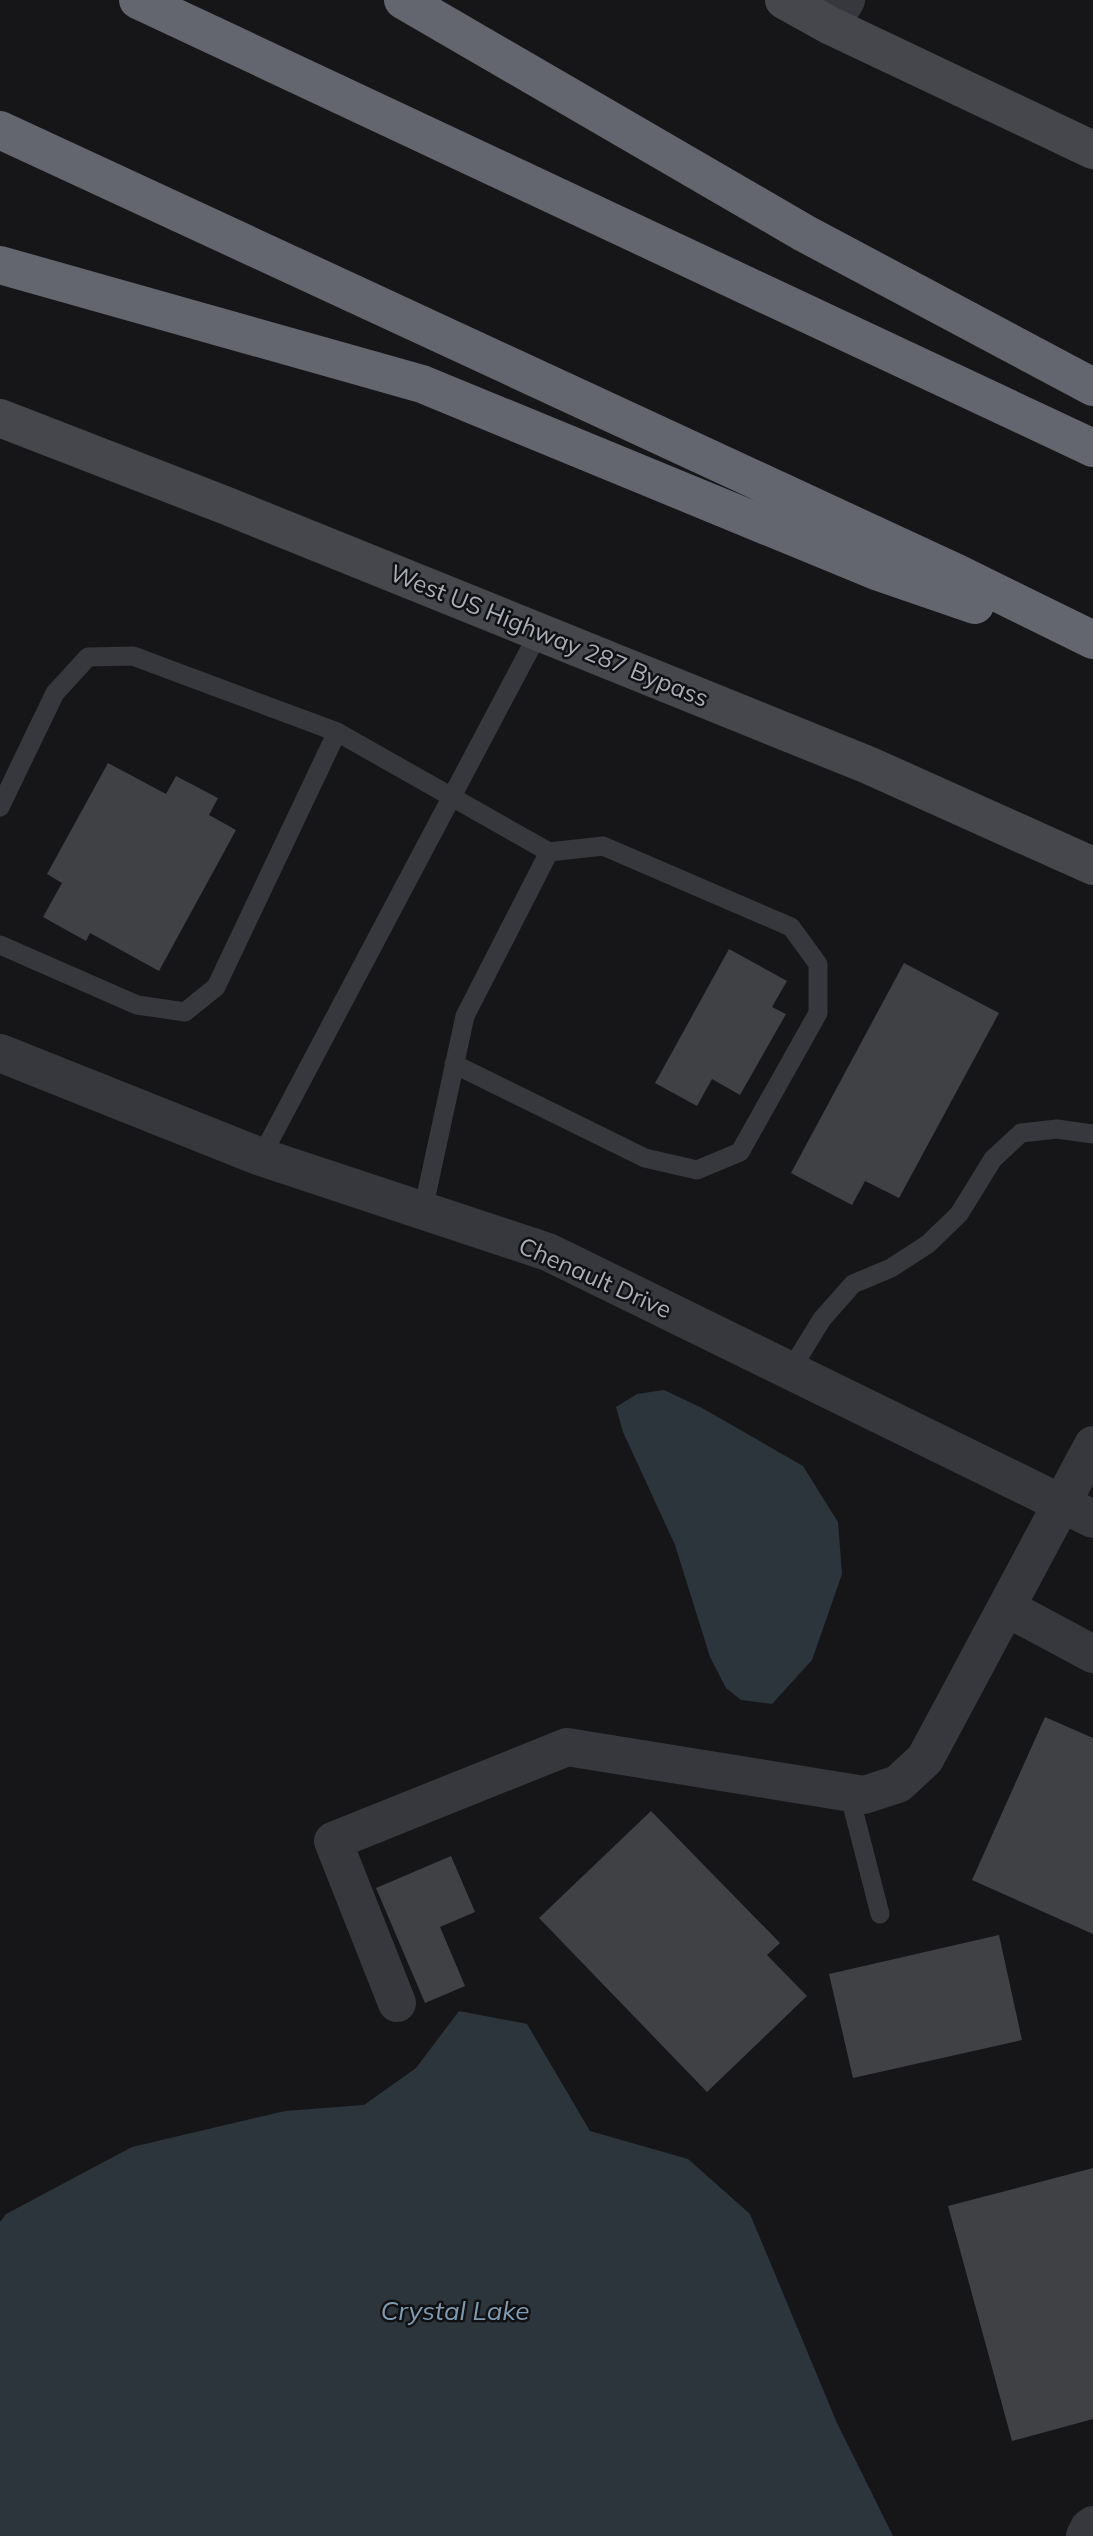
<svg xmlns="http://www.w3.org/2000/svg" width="1093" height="2536" font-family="Mulish,sans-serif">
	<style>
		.water { fill: #2c353c }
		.building { fill: #404145 }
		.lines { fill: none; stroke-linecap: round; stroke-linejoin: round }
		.service { stroke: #37383d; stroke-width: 19 }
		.minor { stroke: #37383d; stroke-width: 38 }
		.secondary { stroke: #45474d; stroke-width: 38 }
		.motorway { stroke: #63666e; stroke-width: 38 }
		.labels { text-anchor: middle; stroke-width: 5; stroke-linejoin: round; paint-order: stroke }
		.street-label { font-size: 24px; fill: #a8adb8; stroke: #111113 }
		.water-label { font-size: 26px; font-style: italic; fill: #7f9bb3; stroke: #111113 }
	</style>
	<rect width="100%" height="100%" fill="#161618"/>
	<path class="water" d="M664,1390L702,1408L803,1466L838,1522L842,1574L812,1660L772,1704L741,1700L726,1688L710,1657L675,1545L623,1432L616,1407L637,1394Z
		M459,2011L527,2024L590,2131L688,2159L750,2214L837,2423L893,2536H0V2222L6,2214L132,2147L285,2111L364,2105L416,2068Z"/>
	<path class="building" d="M108,763L166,794L176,776L218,798L209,815L236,830L159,971L90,933L86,941L43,917L62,883L47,874Z
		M729,949L787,981L772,1007L786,1014L740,1095L712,1079L697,1106L655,1083Z
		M904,963L999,1013L899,1198L865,1181L852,1205L791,1173Z
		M1045,1717L1093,1738V1934L972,1880Z
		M651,1811L780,1943L767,1955L807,1996L707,2092L539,1918Z
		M451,1856L475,1912L440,1927L465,1986L425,2003L376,1888Z
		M999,1935L1022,2040L853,2078L829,1974Z
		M1093,2168V2419L1012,2441L948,2206Z"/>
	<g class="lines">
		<path class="service" d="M0,807L55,693L88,657L133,656L337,732L549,852
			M0,945L137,1005L185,1012L216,987L337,732
			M261,1157L539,632
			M423,1210L465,1016L549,852L603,846L791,927L818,964V1013L740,1152L697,1170L645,1158L454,1064
			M790,1371L822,1319L853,1284L891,1268L928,1244L959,1214L993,1159L1021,1133L1057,1129L1093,1134
			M849,1793L880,1914"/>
		<path class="minor" d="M831,26L846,0
			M0,1053L261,1157L548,1252L1093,1519
			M1007,1608L1093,1654
			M397,2003L333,1841L567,1747L864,1795L898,1784L925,1759L1093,1445
			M1085,2536L1089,2528L1093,2525"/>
		<path class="secondary" d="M784,0L831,26L1093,150
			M0,418L227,506L868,765L1093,866"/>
		<path class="motorway" d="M138,0L1093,448
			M403,0L804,233L1093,387
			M0,130L959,574L1093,640
			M0,265L422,384L876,571L975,605"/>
	</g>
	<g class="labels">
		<g class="street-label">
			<text transform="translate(549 636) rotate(22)" y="8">West US Highway 287 Bypass</text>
			<text transform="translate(595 1278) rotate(24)" y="8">Chenault Drive</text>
		</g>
		<g class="water-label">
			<text x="455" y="2320">Crystal Lake</text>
		</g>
	</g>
</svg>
